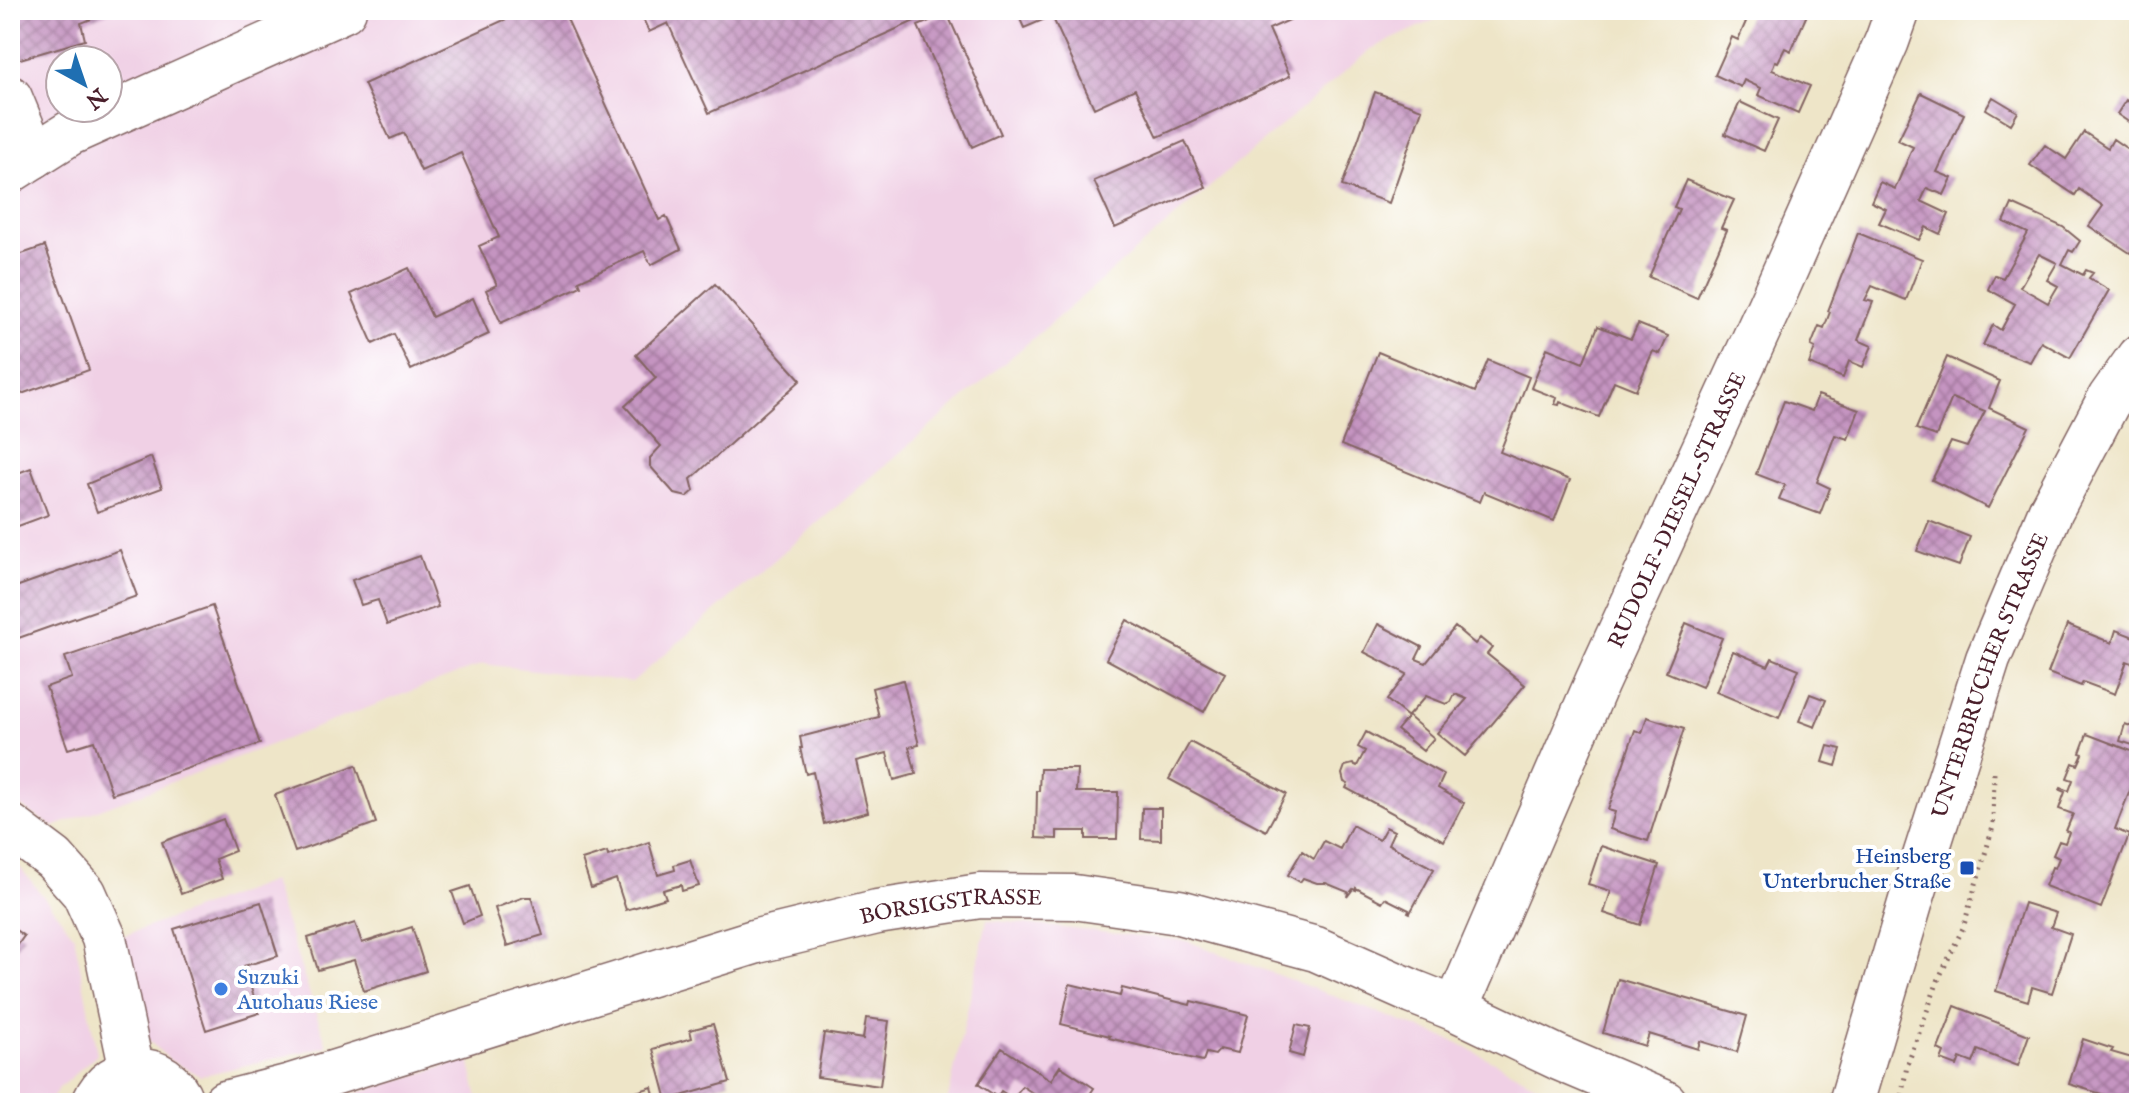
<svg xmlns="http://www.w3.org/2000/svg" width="2149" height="1113" font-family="'IM FELL English',serif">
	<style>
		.built { fill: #f0d0e5; fill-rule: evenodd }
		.building { fill: url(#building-cross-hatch); fill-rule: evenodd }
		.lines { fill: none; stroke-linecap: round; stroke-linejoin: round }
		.minor-casing { stroke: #836462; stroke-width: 47 }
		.path { stroke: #836462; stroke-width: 5; stroke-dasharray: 2 6; stroke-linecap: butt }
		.minor { stroke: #fff; stroke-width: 44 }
		.transit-dot { fill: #1a4fb4; stroke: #fff; stroke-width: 3 }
		.shop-dot { fill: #3f7fe0; stroke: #fff; stroke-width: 3 }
		.labels { text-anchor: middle; stroke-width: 8; stroke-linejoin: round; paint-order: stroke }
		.street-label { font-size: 22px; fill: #4a1f2b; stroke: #fff }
		.transit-label { font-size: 22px; fill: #164399; stroke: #fff; text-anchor: end }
		.shop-label { font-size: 22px; fill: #366cbe; stroke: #fff; text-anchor: start }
	</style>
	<defs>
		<pattern id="building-cross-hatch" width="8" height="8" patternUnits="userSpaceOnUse" patternTransform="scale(2)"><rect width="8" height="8" fill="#c594c1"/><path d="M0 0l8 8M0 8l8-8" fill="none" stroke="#a2789d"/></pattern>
	</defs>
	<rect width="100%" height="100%" fill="#fff"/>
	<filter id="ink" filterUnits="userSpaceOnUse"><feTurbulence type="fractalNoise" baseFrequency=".0125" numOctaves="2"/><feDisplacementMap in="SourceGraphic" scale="16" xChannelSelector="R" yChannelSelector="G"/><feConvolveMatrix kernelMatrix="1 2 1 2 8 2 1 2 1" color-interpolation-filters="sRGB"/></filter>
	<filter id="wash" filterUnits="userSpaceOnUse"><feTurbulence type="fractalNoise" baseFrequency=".006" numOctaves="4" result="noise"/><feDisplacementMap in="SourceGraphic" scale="32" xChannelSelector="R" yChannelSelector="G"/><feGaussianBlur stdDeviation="1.8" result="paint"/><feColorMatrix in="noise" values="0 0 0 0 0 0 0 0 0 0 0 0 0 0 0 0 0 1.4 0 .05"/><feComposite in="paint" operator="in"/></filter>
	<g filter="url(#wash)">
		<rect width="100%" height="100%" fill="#eee5c8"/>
		<path class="built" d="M10,10H1456L1371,49L632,682L483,664L53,827L10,799ZM60,60H108V108H60Z
			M10,860L19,866L74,935L97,1054L58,1089L49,1103H10Z
			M272,881L327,1046L200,1076L171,1061L148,1040L118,938Z
			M987,920L1187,941L1456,1042L1571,1103H947Z
			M469,1059L479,1103H324Z"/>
		<g id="blocks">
			<path class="building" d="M14,10H115L81,23L85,40L10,62V24L18,22Z
				M526,10H563L659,220L666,216L681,249L651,265L644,251L579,281L581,286L501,323L486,290L497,285L479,246L499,237L461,153L421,171L404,133L390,139L364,84Z
				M639,10H685L687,15L698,10H939L709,113L668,23L649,32Z
				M1016,10H1312L1269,29L1290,76L1158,137L1135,89L1094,108L1052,16L1024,28Z
				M1751,10H1809L1791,51L1785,48L1778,62L1775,61L1772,70L1810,86L1798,113L1758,95L1761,88L1744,80L1741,87L1715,75L1732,37L1738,40Z
				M947,13L1001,134L972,147L918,26Z
				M1375,92L1422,109L1389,203L1342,186Z
				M1921,93L1964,114L1937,172L1952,178L1944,195L1927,188L1921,201L1949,214L1940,234L1926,227L1919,240L1879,223L1886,209L1871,202L1880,182L1895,189L1913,147L1898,140Z
				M1993,97L2018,112L2011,124L1986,109Z
				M2126,100L2139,109V129L2117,114Z
				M1740,102L1778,120L1764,151L1725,134Z
				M2084,132L2108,148L2113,139L2139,157V240L2130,253L2089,226L2103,206L2079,189L2075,195L2030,165L2045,145L2066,159Z
				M1185,141L1206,187L1115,228L1094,181Z
				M1686,180L1734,200L1721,228L1727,230L1697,298L1649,277L1679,209L1674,207Z
				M2012,204L2063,227L2080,241L2073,252L2069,250L2062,264L2083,275L2086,270L2093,273L2089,278L2109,290L2070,358L2041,342L2030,362L1983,345L1993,325L2001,330L2015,304L1988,289L1995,275L2003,278L2028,233L2004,222ZM2039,254L2057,263L2047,280L2058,286L2048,303L2020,287Z
				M1858,233L1922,259L1906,300L1872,286L1865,300L1873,302L1858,340L1872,346L1863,367L1849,361L1843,378L1809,364L1815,348L1811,346L1819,326L1824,328L1830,312L1828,311Z
				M45,246L89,370L10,398V258Z
				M409,268L432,317L473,298L489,334L411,370L394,334L373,344L351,294Z
				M715,284L801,380L691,479L694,491L687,497L675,494L650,466V458L661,446L625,406L656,378L636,355Z
				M1638,324L1668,336L1660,354L1653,351L1636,390L1614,381L1599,417L1560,402L1559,405L1555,404L1557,398L1531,388L1547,348L1583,363L1598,326L1631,339Z
				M1378,352L1475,392L1488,360L1529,377L1500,452L1570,480L1554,521L1484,492L1480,502L1341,445Z
				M1947,357L2000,381L1989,408L2029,427L1988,508L1932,480L1951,442L1967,447L1985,411L1952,398L1936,436L1916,429Z
				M1818,395L1859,410L1848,439L1835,435L1817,482L1830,488L1820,514L1779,499L1785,485L1756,474L1784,401L1812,411Z
				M151,457L162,488L97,512L87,484Z
				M31,468L48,515L10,529V476Z
				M1929,521L1970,537L1959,566L1917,551Z
				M120,550L137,596L10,641V589Z
				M420,556L438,607L387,625L378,600L361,605L352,580Z
				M212,606L260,744L112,794L94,741L68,749L46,687L72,678L65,657Z
				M1127,620L1225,673L1204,712L1106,659Z
				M1686,623L1722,638L1702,687L1666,672Z
				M1378,624L1422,647L1416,659L1426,663L1455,627L1475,644L1480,638L1492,648L1487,654L1525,685L1465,756L1437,733L1467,699L1455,694L1451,702L1446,704L1426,696L1408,716L1434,738L1423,751L1397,730L1408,717L1387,700L1407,674L1364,652Z
				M2067,625L2112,643L2116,630L2139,639V666L2127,661L2115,694L2083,682L2081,686L2048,673Z
				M1733,651L1768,666L1772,658L1799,669L1779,718L1716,692Z
				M903,680L919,745L909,747L916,774L894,780L887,753L856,761L868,812L824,824L813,772L806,774L800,748H802L800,737L879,717L872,688Z
				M1810,694L1826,700L1815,727L1799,721Z
				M1647,717L1684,729L1648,841L1610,829L1615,812L1608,810L1635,730L1642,733Z
				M2125,724L2139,729V747L2120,741Z
				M1366,732L1444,775L1438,788L1464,803L1444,841L1346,788L1348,784L1344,782L1342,774L1345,766L1353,764L1357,766L1365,751L1358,747Z
				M2087,734L2139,754V767L2115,829L2129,835L2101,908L2045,886L2052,867L2055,868L2059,858L2053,855L2059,841L2065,843L2069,832L2066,831L2073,814L2059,809L2065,792L2060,790L2061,788L2069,791L2073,780L2067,778L2073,763L2078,765L2083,754L2080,753Z
				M1190,742L1286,794L1266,831L1169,779Z
				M1828,746L1841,749L1836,766L1823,762Z
				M356,765L376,823L295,852L275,795Z
				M1040,769H1077L1076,792H1118L1117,839H1086V831H1057V839L1036,838L1037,791H1039Z
				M1142,808H1161V840L1141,839Z
				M223,819L235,851L215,859L222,879L181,894L162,842Z
				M1352,825L1379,840L1386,827L1394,831L1388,844L1434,869L1410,913L1408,912L1409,910L1385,898L1382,902L1356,888V890L1353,889L1347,897L1348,892L1326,883H1317L1303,878L1300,882L1288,875L1302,851L1314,859L1324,841L1340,849Z
				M649,842L658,875L675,870L674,865L690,860L699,886L682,891L681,885L663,890L666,898L626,910L616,879L591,888L582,860L607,852L608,856Z
				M1601,846L1659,865L1640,925L1604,913L1611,891L1588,884Z
				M470,886L480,916L463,923L452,892Z
				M524,897H531L543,935L507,946L495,908Z
				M261,902L278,956L244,966L259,1013L206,1030L174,929Z
				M2024,903L2056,913L2051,927L2071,934L2052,993L2032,987L2028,1001L1996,991Z
				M355,923L362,943L412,927L426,971L364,991L354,960L318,970L308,938Z
				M10,926L24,936L10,956Z
				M1618,979L1747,1016L1737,1052L1700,1041L1698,1049L1649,1034L1645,1046L1603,1033Z
				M1070,984L1120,996L1122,988L1190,1005L1191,1001L1248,1015L1238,1053L1220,1049L1215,1055L1206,1053L1203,1061L1109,1038L1110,1036L1061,1024Z
				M1955,1006L2029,1035L2018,1066L1978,1050L1973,1063L1960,1058L1957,1066L1941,1060L1944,1052L1938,1049Z
				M866,1018L889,1021L880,1086L817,1077L824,1033L863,1039Z
				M713,1024L730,1082L667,1100L653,1049L692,1038L690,1030Z
				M1296,1025L1310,1028L1303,1057L1289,1053Z
				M2083,1039L2113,1049L2111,1052L2139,1060V1095L2136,1103H2106L2108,1096L2069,1084Z
				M1002,1048L1051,1080L1060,1066L1094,1088L1084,1103H1051L1043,1097L1042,1099L1022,1086L1013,1099L1001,1091L997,1097L978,1084Z
				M652,1087L656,1103H637L636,1092Z"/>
		</g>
	</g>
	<g filter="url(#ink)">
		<use href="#blocks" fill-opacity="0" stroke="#836462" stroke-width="2"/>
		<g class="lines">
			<defs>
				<g id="minor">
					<path d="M10,98L34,156"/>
					<path d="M10,171L70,133L344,10"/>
					<path d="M10,826L54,859L84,893L104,938L132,1071"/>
					<path id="s1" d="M1456,1009L1597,682L1769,307L1887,41L1898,10"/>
					<path d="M94,1103C112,1062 166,1059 182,1103"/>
					<path id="s2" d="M225,1103L291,1086L757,941L877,912L980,896L1074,897L1179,912L1316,949L1413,992L1456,1009L1559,1058L1665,1103"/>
					<path id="s3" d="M1851,1103L1912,897L1988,659L2051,510L2110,398L2139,357"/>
				</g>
			</defs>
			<use href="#minor" class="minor-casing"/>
			<path class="path" d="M1900,1103L1907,1066L1939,978L1963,928L1993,827L1994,772"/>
			<use href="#minor" class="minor"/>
		</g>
	</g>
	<rect class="transit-dot" x="1959" y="860" width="16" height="16" rx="4"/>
	<circle class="shop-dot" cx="221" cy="989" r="8"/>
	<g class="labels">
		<g class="street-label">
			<text dy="8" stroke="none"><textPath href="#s1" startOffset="546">RUDOLF-DIESEL-STRASSE</textPath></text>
			<text dy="8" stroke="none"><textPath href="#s3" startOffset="450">UNTERBRUCHER STRASSE</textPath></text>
			<text dy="8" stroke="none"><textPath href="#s2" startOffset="754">BORSIGSTRASSE</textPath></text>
		</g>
		<g class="transit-label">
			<text x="1951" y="863">Heinsberg<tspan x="1951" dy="25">Unterbrucher Straße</tspan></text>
		</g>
		<g class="shop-label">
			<text x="237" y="984">Suzuki<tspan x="237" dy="25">Autohaus Riese</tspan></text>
		</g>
	</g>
	<rect width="2149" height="1113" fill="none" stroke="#fff" stroke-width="40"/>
	<g transform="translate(84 84) rotate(140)"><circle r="38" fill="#ffffff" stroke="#b7a5aa" stroke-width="2"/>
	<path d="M0-6L14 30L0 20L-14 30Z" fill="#1f6fb2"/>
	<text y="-12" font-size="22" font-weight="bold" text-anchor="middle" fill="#4a1f2b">N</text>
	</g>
</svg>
